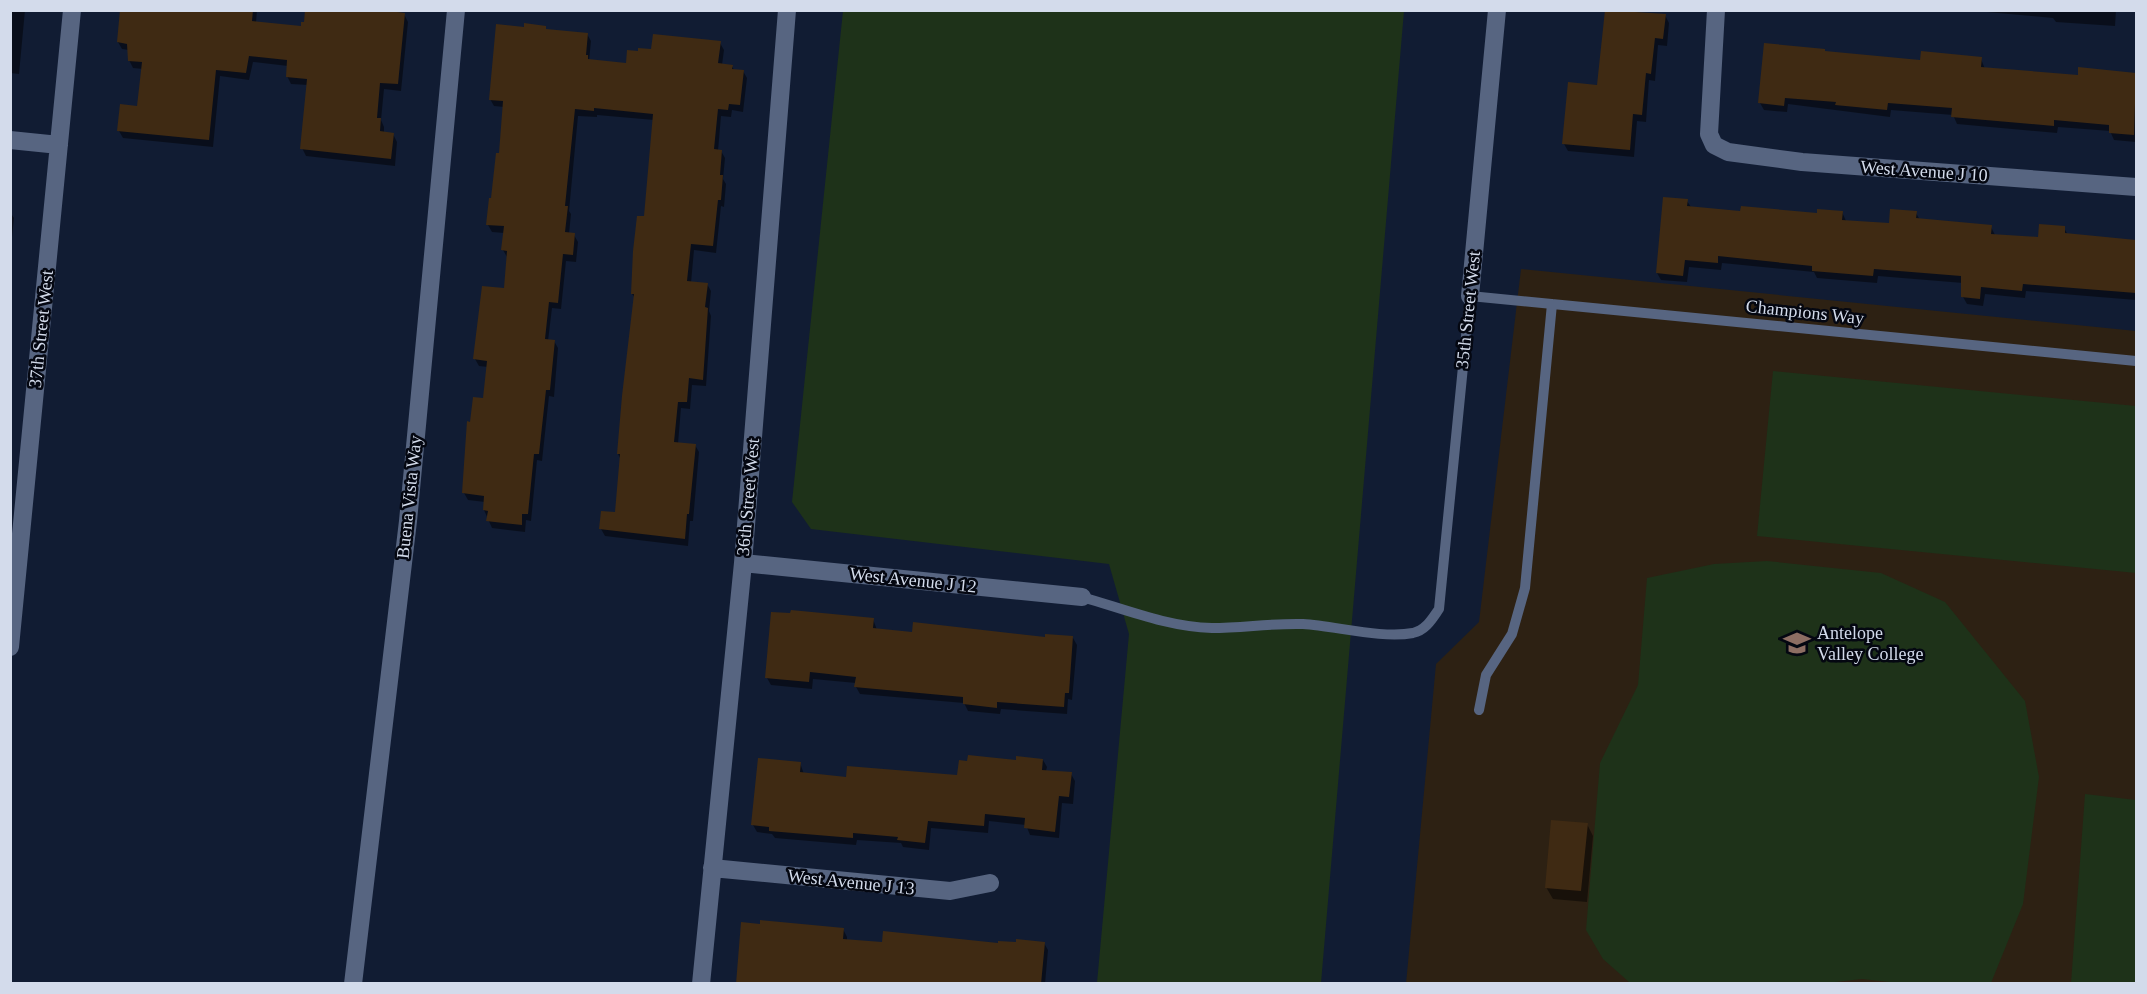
<svg xmlns="http://www.w3.org/2000/svg" width="2147" height="994" font-family="'Times New Roman',serif">
	<style>
		.education { fill: #2d2113 }
		.green { fill: #1e3219 }
		.shadow { fill: #0007 }
		.building { fill: #3f2a13 }
		.lines { fill: none; stroke-linecap: round; stroke-linejoin: round }
		.lane { stroke: #576581; stroke-width: 10 }
		.street { stroke: #576581; stroke-width: 18 }
		.labels { text-anchor: middle; stroke-width: 5; stroke-linejoin: round; paint-order: stroke }
		.street-label { font-size: 18px; fill: #d3dbeb; stroke: #040711 }
		.poi-label { font-size: 18px; fill: #d3dbeb; stroke: #040711; text-anchor: start }
	</style>
	<rect width="100%" height="100%" fill="#111c33"/>
	<path class="education" d="M1521,269L2136,331V983L1406,984L1436,664L1479,622Z"/>
	<path class="green" d="M843,11H1404L1321,983H1097L1129,634L1109,564L811,529L792,502Z
		M1773,371L2136,406V573L1757,536Z
		M1767,561L1881,573L1945,602L2025,701L2039,777L2023,904L1991,983L1908,984L1862,979L1818,984L1629,982L1603,959L1586,930L1600,763L1638,685L1647,578L1714,564Z
		M2085,794L2136,800V983H2071Z"/>
	<path class="shadow" d="M10,10H25L19,74L10,73Z
		M121,10H257L256,23L302,28L404,14L408,22L401,91L384,89L381,120L384,127V133L393,134L397,142L395,166L306,156L302,148L308,85L291,84L287,76L288,66L253,62L249,80L220,76L213,147L123,138L119,131L139,108L143,69L133,68L129,60V50L122,49L118,42Z
		M1606,10L1665,15L1669,23L1667,46L1658,45L1655,81L1649,80L1646,122L1637,121L1634,157L1568,151L1564,144L1599,87Z
		M1965,10H2116L2115,26L2056,22L2053,18Z
		M545,27L547,31L587,34L591,41L589,61L627,64L652,51L720,43L724,50L722,65L732,66L734,70L743,71L747,78L743,112L732,110L731,117L721,116L718,151H721L725,158L723,179L726,184L724,207L721,206L716,253L694,250L691,283L707,284L711,291L709,311L711,316L706,386L692,385L690,409L681,408L678,444L695,445L699,452L693,521H690L688,546L605,536L601,529L616,514L621,460L618,454L635,298L632,294L645,218L654,120L597,115V117L578,116L569,211L571,214L569,234L574,235L578,242L576,262L566,261L561,309L552,308L548,341H554L558,348L554,397L549,396L542,461L537,460L531,521L526,520L525,532L492,528L484,510L485,502L468,500L464,493L472,423L485,399L488,367L479,366L475,359L506,289L507,257L503,250L504,233L492,232L488,225L500,155L504,107L494,106L490,99L525,29Z
		M1825,52L1922,61L1981,59L1985,69L2079,77L2080,69L2136,74V142L2114,140L2110,131L2058,127L2057,133L1957,124L1953,115L1891,110L1890,117L1788,104L1787,112L1764,110L1760,103Z
		M1687,201L1691,207L1742,213L1818,215L1842,212L1846,221L1890,225L1916,213L1920,220L1991,227L1995,235L2039,239L2064,228L2068,235L2136,242V300L2026,291L2025,298L1985,294L1983,306L1967,304L1963,297V283L1878,276L1877,283L1817,278L1814,272L1722,263L1721,270L1689,267L1687,282L1661,280L1657,273Z
		M10,212L14,218L10,256Z
		M873,619L877,630L914,634L1073,638L1077,645L1072,700L1068,699L1067,714L1001,709L1000,714L968,711L964,703L860,694L856,687V683L813,679L812,689L771,685L767,678Z
		M1043,760L1047,767L1046,771L1071,774L1075,781L1073,804L1062,803L1059,838L1030,835L1026,825L989,821L988,833L931,828L929,850L903,847L901,843L857,840L856,845L775,838L772,834L757,832L753,825L800,763L804,774L847,778L959,777L1017,761Z
		M1587,824L1593,836L1587,902L1553,899L1546,887Z
		M843,929L847,937V941L884,943H1044L1048,950L1045,984H738Z"/>
	<path class="building" d="M120,10H253L252,21L301,26V22H304L305,10H382L405,13L398,84L380,83L377,118H381L380,131L394,133L391,159L300,149L307,79L286,77L287,60L249,56L246,73L216,70L209,140L117,131L120,104L137,106L142,62L128,61L127,44L117,42Z
		M1605,10L1666,14L1663,39L1655,38L1651,74L1646,73L1642,115L1633,114L1630,150L1562,144L1568,82L1597,85Z
		M524,23L546,26V29L588,33L586,55H588V59L626,63L627,50L638,51V48L651,49L653,34L721,41L718,63L733,65L732,69L744,70L740,105L729,104L728,110L718,109L714,149L722,150L720,175H723L721,200H718L713,246L691,244L687,281L708,283L705,307L708,308L703,380L689,378L687,402H678L674,442L696,444L689,514H687L685,539L599,529L601,511L615,512L620,454H617L622,396L634,294H631L633,251L637,216H644L653,114L594,108V111L575,109L565,206H568L565,232L575,233L573,255L563,254L558,303L549,302L545,339L555,340L550,390H546L539,454H534L528,514H522V525L486,521L488,511L483,510L484,496L462,493L467,421L470,422L473,397L483,398L487,361L473,359L482,286L504,288L507,251L501,250L504,226L486,225L489,198H491L496,153H499L503,101L489,100L496,24L524,27Z
		M1764,43L1825,49V51L1920,60L1921,51L1982,57L1981,67L2078,75V67L2136,73L2134,135L2109,133V125L2054,120V126L1951,117L1952,108L1888,103L1887,110L1835,105L1836,102L1785,98L1784,106L1758,103Z
		M1663,197L1688,199L1687,206L1740,211L1741,206L1817,213V209L1843,211L1842,220L1889,223L1890,209L1917,211L1916,218L1992,225L1991,234L2038,237L2039,224L2065,226V233L2136,240V293L2023,284L2022,291L1981,287L1980,299L1961,297V276L1874,269L1873,276L1812,271V266L1718,256V263L1685,260L1683,276L1656,273Z
		M791,610L874,618L873,628L912,632L913,622L1045,637V634L1073,636L1069,693H1065L1064,707L997,702V708L963,704V697L854,687L856,677L810,672L809,682L765,678L771,612L790,613Z
		M968,755L1016,760V756L1043,759L1042,770L1072,772L1069,797L1059,796L1055,832L1024,828L1025,818L985,814L984,826L928,821L925,843L897,840L898,837L853,833V838L769,831V827L751,825L758,758L801,762L800,772L846,777L847,766L957,775L959,760L967,761Z
		M1551,820L1588,823L1581,891L1545,888Z
		M760,920L844,928L843,939L882,942L883,931L998,943V941L1016,942V939L1045,942L1041,984H736L741,922L760,924Z"/>
	<g class="lines">
		<path class="lane" d="M1082,597C1124,609 1168,627 1212,628C1242,628 1273,623 1303,624C1336,626 1382,639 1413,633C1426,630 1432,619 1439,609L1470,296L2136,361
			M1479,710L1486,675L1512,634L1525,588L1552,304"/>
		<path class="street" d="M1716,10L1709,134L1714,145L1728,152L1802,162L2136,187
			M10,140L59,145
			M1470,296L1497,10
			M743,563L1082,597
			M10,647L72,10
			M712,868L950,891L990,883
			M353,984L408,521L456,10
			M701,984L743,563L787,10"/>
	</g>
	<defs>
		<symbol id="university-bare" viewBox="-9 -9 18 18"><path d="M0-5L7-2L0 1L-7-2ZM-4 1L0 2.5L4 1V4Q0 6-4 4Z" fill="#8d6e63" stroke="#040711" stroke-width="2.5" paint-order="stroke"/></symbol>
	</defs>
	<g fill-rule="evenodd">
		<use href="#university-bare" x="1778" y="624" width="38" height="38"/>
	</g>
	<g class="labels">
		<g class="street-label">
			<text transform="translate(1924 171) rotate(4)" y="6">West Avenue J 10</text>
			<text transform="translate(1468 310) rotate(-84)" y="6">35th Street West</text>
			<text transform="translate(1805 312) rotate(6)" y="6">Champions Way</text>
			<text transform="translate(41 329) rotate(-84)" y="6">37th Street West</text>
			<text transform="translate(409 497) rotate(-84)" y="6">Buena Vista Way</text>
			<text transform="translate(748 497) rotate(-85)" y="6">36th Street West</text>
			<text transform="translate(913 580) rotate(6)" y="6">West Avenue J 12</text>
			<text transform="translate(851 882) rotate(6)" y="6">West Avenue J 13</text>
		</g>
		<g class="poi-label">
			<text x="1817" y="639">Antelope<tspan x="1817" dy="21">Valley College</tspan></text>
		</g>
	</g>
	<rect width="2147" height="994" fill="none" stroke="#d3dbeb" stroke-width="24"/>
</svg>
